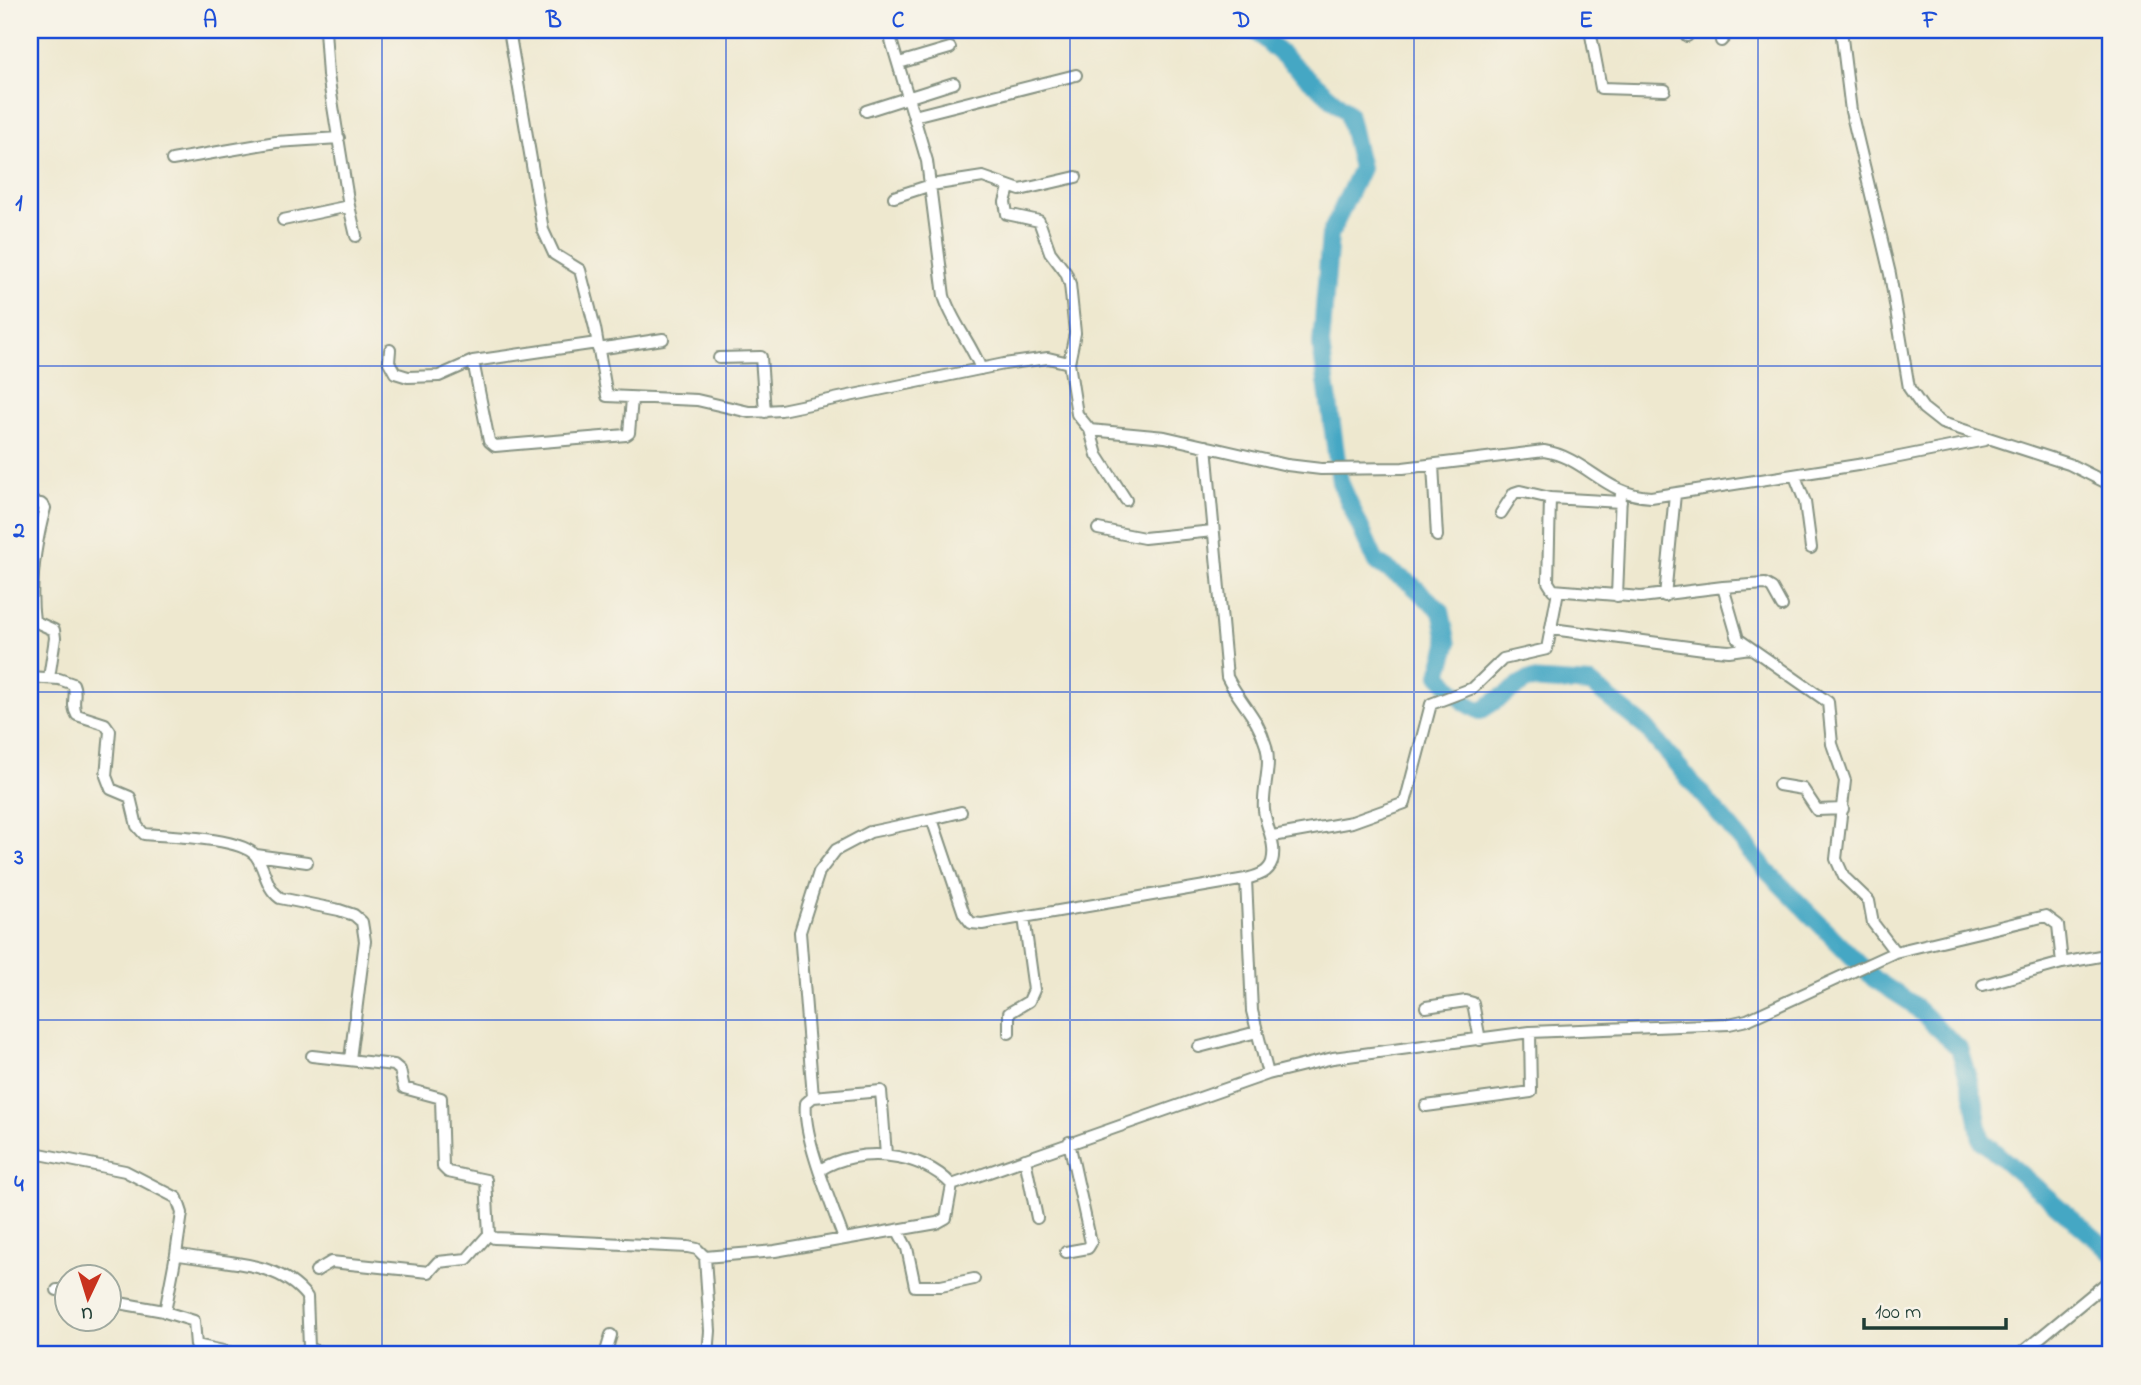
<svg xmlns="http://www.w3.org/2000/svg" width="2141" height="1385" font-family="'Indie Flower',sans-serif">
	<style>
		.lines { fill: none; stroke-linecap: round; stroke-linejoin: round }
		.river { stroke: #44a7c4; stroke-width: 18 }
		.minor-casing { stroke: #869282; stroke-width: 14 }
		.minor { stroke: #fff; stroke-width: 10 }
		.grid { fill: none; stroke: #1d4ed8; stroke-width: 2; stroke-opacity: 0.55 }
		.neatline { fill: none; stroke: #1d4ed8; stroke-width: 2.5 }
		.grid-label { font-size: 23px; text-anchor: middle; font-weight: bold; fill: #1d4ed8 }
	</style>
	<rect width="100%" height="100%" fill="#f7f3e8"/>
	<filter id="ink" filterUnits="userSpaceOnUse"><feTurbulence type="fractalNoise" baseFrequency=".0143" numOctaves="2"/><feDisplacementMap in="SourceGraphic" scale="14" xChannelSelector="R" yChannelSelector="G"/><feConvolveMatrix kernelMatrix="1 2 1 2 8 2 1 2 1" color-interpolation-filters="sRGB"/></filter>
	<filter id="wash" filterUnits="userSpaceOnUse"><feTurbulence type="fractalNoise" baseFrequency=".00686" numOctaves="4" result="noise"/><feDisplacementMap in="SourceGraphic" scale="28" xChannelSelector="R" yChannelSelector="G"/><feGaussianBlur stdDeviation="1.57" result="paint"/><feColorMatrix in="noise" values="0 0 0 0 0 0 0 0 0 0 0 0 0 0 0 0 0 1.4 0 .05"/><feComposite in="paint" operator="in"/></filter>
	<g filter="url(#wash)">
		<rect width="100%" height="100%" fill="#eee8cf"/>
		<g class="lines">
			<path class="river" d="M1254,30L1348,113L1361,168L1330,235L1321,345L1340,482L1376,562L1411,584L1441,611L1448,645L1439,675L1466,703L1480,711L1528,680L1591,684L1645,727L1767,871L1874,979L1911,1003L1959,1048L1974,1098L1981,1140L2111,1252"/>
		</g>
	</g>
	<g filter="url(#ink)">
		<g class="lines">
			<defs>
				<path id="minor" d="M509,30L543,230L554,254L580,270L595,328L607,396L697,400L749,412L781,410L1004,364L1048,358L1069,363L1077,414L1090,430L1165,437L1287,465L1321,469L1403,468L1544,451C1587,458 1604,495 1651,497L1864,464L1985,440
					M888,30L927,161L944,296C952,322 971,343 981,369
					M1590,30L1601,88L1665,90
					M1841,30L1851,111L1890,274L1909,388L1923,408L1942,423L2069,464L2111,485
					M1687,36L1689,30
					M1721,41L1731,30
					M899,63L950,48
					M866,111L954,83
					M914,116L1076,75
					M172,160L276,142L339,138
					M1009,188L1005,202L1007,214L1039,221L1050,252L1066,273L1070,284L1075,333L1069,363
					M894,197L931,185L983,177L1020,190L1076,177
					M349,206L356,236
					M283,220L349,206L328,75L325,30
					M598,349L663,339
					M390,350L389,362L395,373L408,377L439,376L473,361L597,343
					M719,358L761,357L765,412
					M473,361L489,441L495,446L626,435L629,433L632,399
					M1090,430L1097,455L1126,500
					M1206,446L1227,677C1240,703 1258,717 1266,746C1272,767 1262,789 1264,810C1266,828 1277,843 1272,862C1268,874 1256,876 1246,879L1252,1011L1268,1074
					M1433,465L1437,536
					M1795,476L1805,502L1811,548
					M1550,498L1621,502
					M30,503L41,504L45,508C35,545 29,583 34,621L54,630L55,638L49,678
					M1501,513L1514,493L1520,491L1550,498L1548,582L1553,590L1641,597L1723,587L1738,639L1828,702L1832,744L1845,781L1836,859L1844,877L1869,901L1873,923L1895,952
					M1098,529L1144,538L1213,531
					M1723,587L1765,584L1772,588L1782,606
					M1617,596L1621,493
					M1665,596L1675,494
					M1552,629L1704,649L1729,651L1750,648
					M30,677L59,679L73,684C78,694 70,704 77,715L105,724L110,731L106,776L111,789L130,797L137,826L144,834C168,836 241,837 256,856C266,870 265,887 280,898L339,910L354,915L362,922L365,941L350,1059
					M1779,785L1803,789L1817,810L1843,809
					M932,819L961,812
					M1273,836L1352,822L1405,803L1431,704L1473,688L1503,659L1547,649L1558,591
					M256,855L307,862
					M1983,985L2062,963
					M1426,1007L1466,1001L1473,1003L1480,1040
					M1009,1033V1013L1029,1001L1034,990L1024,917
					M1199,1047L1257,1032
					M312,1056L394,1065L400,1070L404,1088L441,1098L443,1167L448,1172L486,1180L489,1234L494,1238L688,1247L697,1249L705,1257L775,1251L937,1223L946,1218L952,1185L1268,1074L1333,1058L1530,1032L1729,1024L1747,1020L1895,952L2046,916L2058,925L2062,963L2111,954
					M813,1097L800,932L819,872L836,850L870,832L932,819L964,914L971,923L982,924L1246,879
					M1426,1106L1531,1092L1530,1032
					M30,1152L125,1171L177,1198L182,1213L176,1254C220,1264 277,1258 307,1297L309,1347L317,1352L349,1355
					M1025,1159L1037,1218
					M820,1170C858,1146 921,1151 952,1185
					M898,1231L907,1248L915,1286H941L974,1279
					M844,1239C832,1206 802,1135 806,1103L813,1097L881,1091L886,1155
					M1066,1252L1088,1248L1091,1243L1069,1142
					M176,1254L165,1312L194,1321L196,1345L237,1354L271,1355
					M705,1257L710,1331L708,1355
					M316,1271L331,1262L429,1272L438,1262L467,1259L489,1234
					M57,1290H66
					M108,1301L164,1311
					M605,1355L611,1335
					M2019,1355L2111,1279"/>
			</defs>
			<use href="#minor" class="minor-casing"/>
			<use href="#minor" class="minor"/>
		</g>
	</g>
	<path class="grid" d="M382,30V1355M726,30V1355M1070,30V1355M1414,30V1355M1758,30V1355M30,366H2111M30,692H2111M30,1020H2111"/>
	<rect width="2141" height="1385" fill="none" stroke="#f7f3e8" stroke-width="77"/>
	<g transform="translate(88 1298) rotate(184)"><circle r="33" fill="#f7f3e8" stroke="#a1aaa0" stroke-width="2"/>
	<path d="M0-5L12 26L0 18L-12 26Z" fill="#c8321e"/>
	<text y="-10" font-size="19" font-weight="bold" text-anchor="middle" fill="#1f3d34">U</text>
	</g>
	<path d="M1864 1318v10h142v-10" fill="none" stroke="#1f3d34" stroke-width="3.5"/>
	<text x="1875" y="1318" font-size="21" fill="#1f3d34" stroke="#f7f3e8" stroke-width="5" paint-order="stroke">100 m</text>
	<rect x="38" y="38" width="2064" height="1308" class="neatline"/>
	<g class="grid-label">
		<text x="210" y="27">A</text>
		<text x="554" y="27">B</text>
		<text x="898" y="27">C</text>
		<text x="1242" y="27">D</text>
		<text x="1586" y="27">E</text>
		<text x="1930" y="27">F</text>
		<text x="19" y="210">1</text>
		<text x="19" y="537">2</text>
		<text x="19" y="864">3</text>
		<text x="19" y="1191">4</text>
	</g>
</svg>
